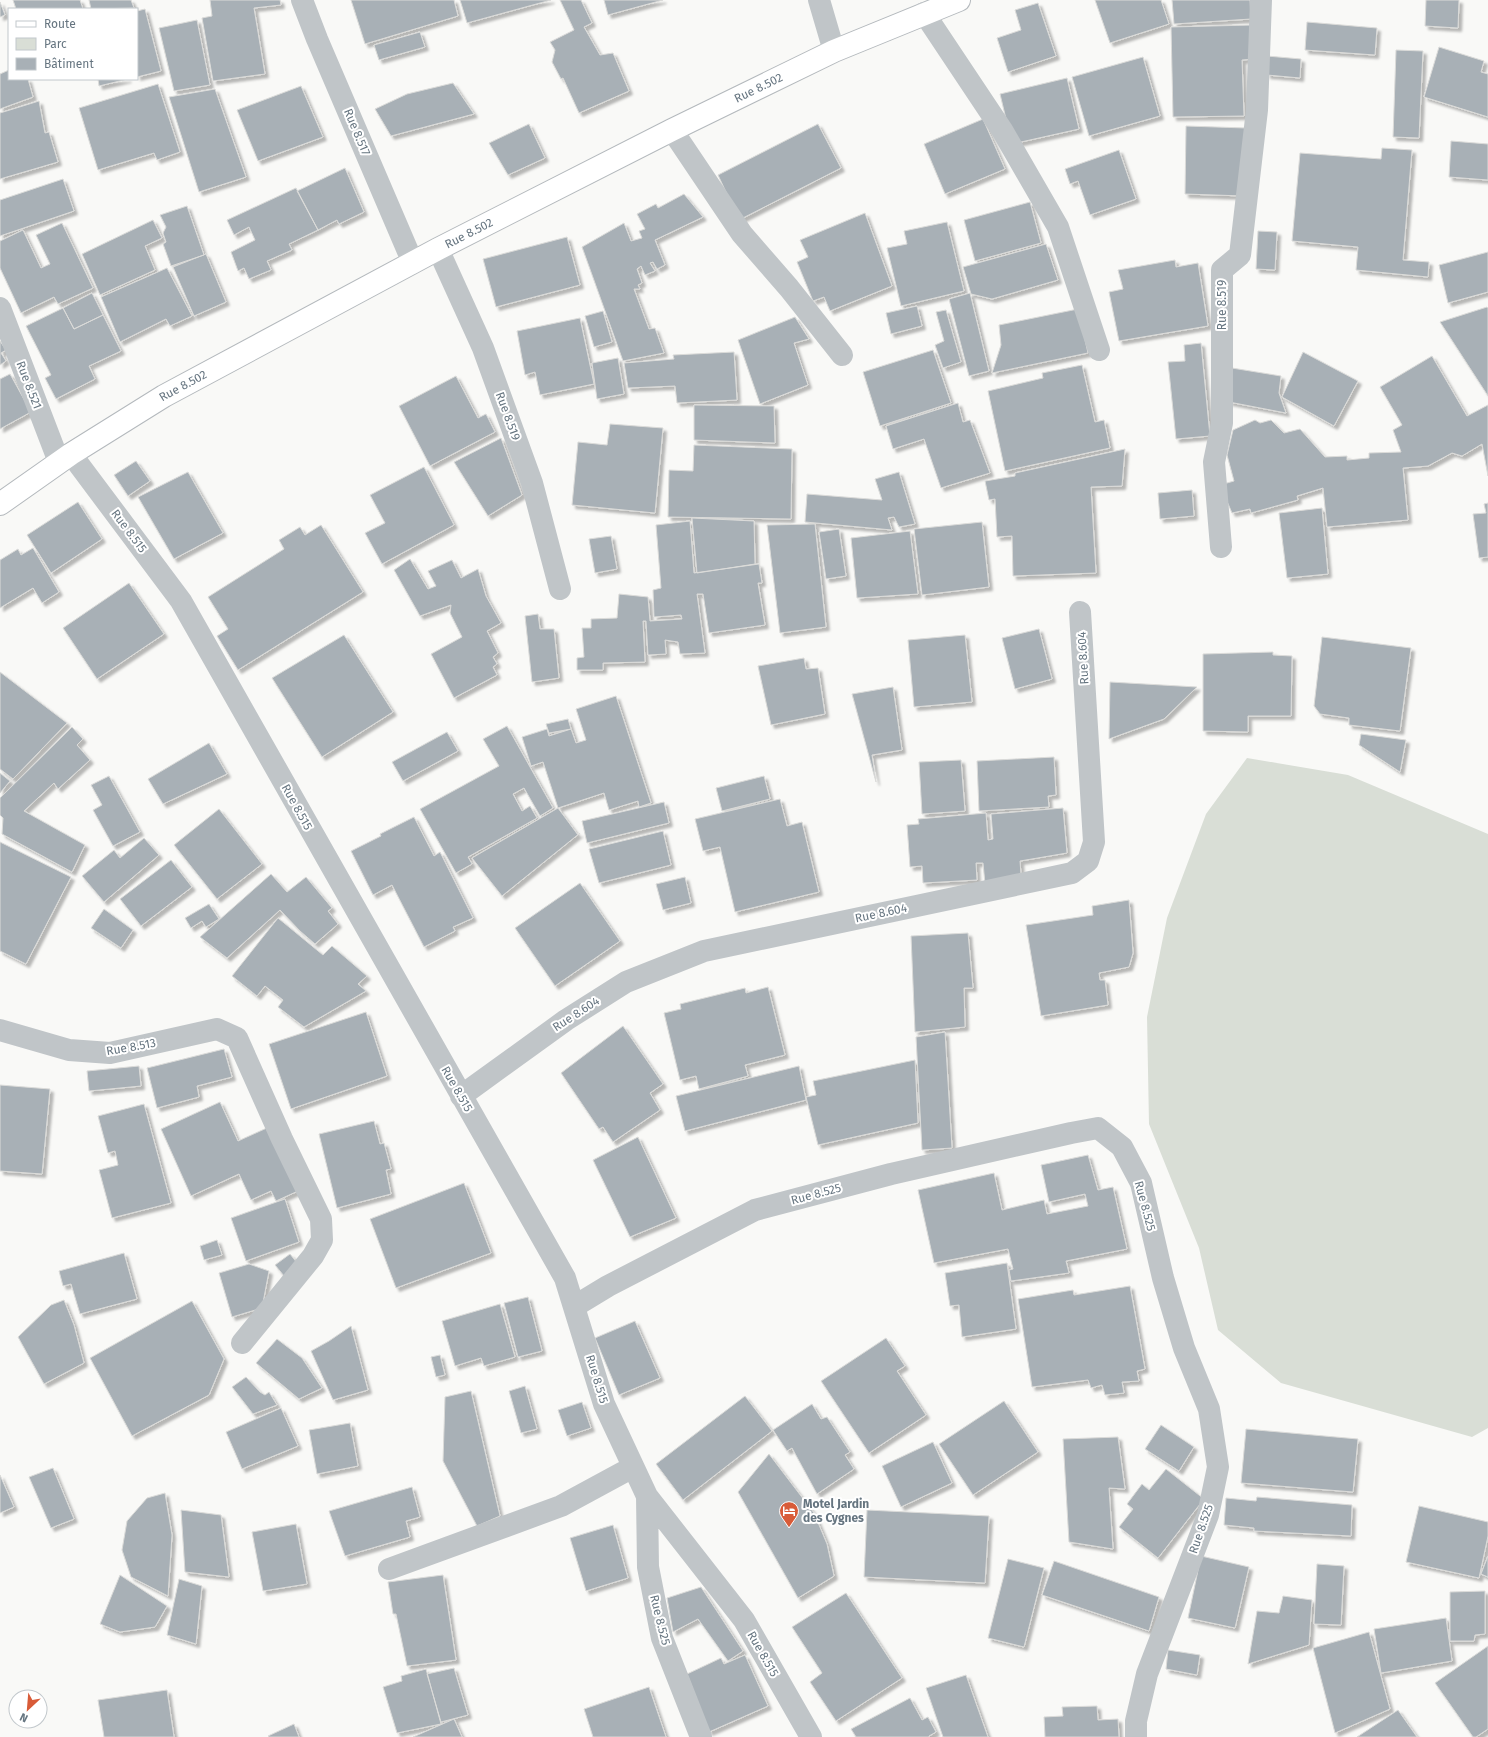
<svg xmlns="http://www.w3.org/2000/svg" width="1488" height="1737" font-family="'Fira Sans',sans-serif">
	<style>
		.green { fill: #d9ded6 }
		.building { fill: #a8b0b6; stroke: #dbdbd9; filter: url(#shadow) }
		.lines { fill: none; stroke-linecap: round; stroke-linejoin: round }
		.major-casing { stroke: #b4b9bd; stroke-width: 24 }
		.minor { stroke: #c0c5c8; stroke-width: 22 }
		.major { stroke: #fff; stroke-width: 22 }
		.labels { text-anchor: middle; stroke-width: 4; stroke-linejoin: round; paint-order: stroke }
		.street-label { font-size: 12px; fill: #667580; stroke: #fff }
		.poi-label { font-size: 12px; font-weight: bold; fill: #667580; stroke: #fff; text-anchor: start }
	</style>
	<defs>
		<filter id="shadow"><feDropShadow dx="3.5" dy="3.5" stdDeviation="1" flood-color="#0004"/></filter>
	</defs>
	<rect width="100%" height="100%" fill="#f9f9f7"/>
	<path class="green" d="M1247,758L1348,775L1488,834V1428L1472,1437L1281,1383L1218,1330L1199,1248L1149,1124L1147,1017L1167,918L1206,814Z"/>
	<path class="building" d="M13,0H80L83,9H16Z
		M89,0H131L134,8L91,9Z
		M210,0H280L281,5L254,8L265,74L213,81L202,18L212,16Z
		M351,0H454L458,16L365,44Z
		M460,0H551L467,23Z
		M560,0H581L592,23L584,27L600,55L613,53L629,91L579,113L563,78L561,79L552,62L555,50L550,42L574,30Z
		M604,0H663L608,15Z
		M1095,0H1161L1169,24L1110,43Z
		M1172,0H1250L1251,19L1174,24Z
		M1426,0H1459L1458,28L1425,26Z
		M0,2L5,15L0,17Z
		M1038,3L1056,56L1008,72L997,38L1021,30L1015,10Z
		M145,9L161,71L137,77V11Z
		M197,20L210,85L174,91L159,28Z
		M1307,22L1377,28L1375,55L1305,50Z
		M1252,25L1254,59L1242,60L1244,116L1173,117L1171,27Z
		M420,32L425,47L379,60L374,45Z
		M1439,47L1484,61L1481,72L1488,74V117L1424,97Z
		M1396,50L1423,51L1419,138L1393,137Z
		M1267,56L1301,59L1300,78L1267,75Z
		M1143,57L1160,116L1089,136L1072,77Z
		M9,70V79H28L33,97L0,109V74Z
		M1067,78L1079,129L1012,144L1000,94Z
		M98,79H128L99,86Z
		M453,83L474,114L391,136L375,109L407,94Z
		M158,84L180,152L157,160L154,153L98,170L79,108Z
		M301,86L323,137L258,161L237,110Z
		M215,89L246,177L199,192L169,97Z
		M39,101L45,133L49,132L58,162L0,179V113Z
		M983,119L1005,169L945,194L924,144Z
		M529,124L545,158L508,175L489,143Z
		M818,124L841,168L739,220L718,175Z
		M1186,126L1246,128L1244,196L1185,194Z
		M1451,141L1488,144V180L1449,177Z
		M1382,148L1412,150L1403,260L1429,262L1428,277L1356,270L1358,247L1292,241L1300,153L1381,159Z
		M1119,150L1136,199L1090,215L1078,181L1070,184L1065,169Z
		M345,168L364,212L339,224L337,220L318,230L297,191Z
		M63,179L74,211L0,236V200Z
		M296,188L318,230L289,244L292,250L267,261L271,270L249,279L244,268L238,271L231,252L255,240L249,227L234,235L227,220Z
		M684,194L703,217L655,240L665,265L657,269L653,262L650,263L655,271L645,275L641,266L637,269L642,283L638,285L640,289H634L649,329L655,328L664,353L623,361L582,247L624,223L631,241L642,238L639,231L645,229L637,214L656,204L658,208Z
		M1030,202L1041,243L975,261L964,220Z
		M187,206L204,255L171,266L163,244L166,242L163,233L166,227L160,215Z
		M865,213L892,286L830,311L824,297L813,301L797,262L808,257L800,240Z
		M153,220L162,238L145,246L155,270L100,295L82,254Z
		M947,222L964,291L901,306L887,248L907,244L904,231Z
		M62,223L93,288L58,304L54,297L21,313L0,268V241L23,230L41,268L50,264L36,235Z
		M1258,231L1277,232L1275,270L1256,269Z
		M567,237L580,285L496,307L483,259Z
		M1046,244L1058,280L992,299L971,294L963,267Z
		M1488,252V292L1448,303L1439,265Z
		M206,254L226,302L194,316L173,267Z
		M1175,260L1176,267L1198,263L1208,326L1119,341L1109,292L1123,289L1118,270Z
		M167,268L192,316L170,326L166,319L120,342L101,297Z
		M92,293L103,315L74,329L63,308Z
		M970,293L989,371L969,376L949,299Z
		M917,306L922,326L891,334L886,313Z
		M1487,307L1488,308V396L1440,322Z
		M63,308L74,329L103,315L121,351L89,366L95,379L56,399L45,378L51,375L26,326Z
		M1078,309L1088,353L992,373L1001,345L999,325Z
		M946,310L961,362L943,368L935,345L944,341L936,312Z
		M603,311L612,342L594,347L585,316Z
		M795,317L809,339L794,343L808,385L760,404L738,340Z
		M580,318L594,384L540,395L535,372L525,375L517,331Z
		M0,341L6,350L1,353L6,361L0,365Z
		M1201,343L1210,436L1176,439L1168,362L1185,361L1184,345Z
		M933,350L951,403L880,426L863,372Z
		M734,352L737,400L677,403L675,386L628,388L624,363L674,359L673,355Z
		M1303,352L1358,381L1334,426L1282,397Z
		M1432,356L1467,416L1488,405V476L1482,444L1462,456L1452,453L1428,466L1403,468L1408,520L1327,527L1323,488L1297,496L1298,500L1251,513L1250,509L1232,513L1220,485L1234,481L1227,455L1233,430L1255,420L1260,423L1271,420L1284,433L1300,429L1325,457L1347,456V460L1369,458V453L1401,452L1393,430L1402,425L1380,387Z
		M618,358L624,394L597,399L592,363Z
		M1082,365L1095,422L1104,420L1110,448L1005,471L988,391L1043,378L1042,373Z
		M1232,368L1281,376L1279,393L1286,413L1229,402Z
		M10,374L31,412L0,429V379Z
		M456,376L478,418L486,414L495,432L430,466L399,406Z
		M958,403L963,422L970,420L990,473L941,488L924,439L893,449L886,426Z
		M694,405L774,406L775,443L694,440Z
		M610,424L663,428L655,513L572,505L578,442L607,445Z
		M501,438L522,495L488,516L454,462Z
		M694,445L792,449L791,519L668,517L669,470L693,471Z
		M1125,449L1122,486L1091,487L1096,573L1013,576L1012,536L997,537L995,499L989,500L985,481L1015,476V473Z
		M136,461L150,481L128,496L114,475Z
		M424,467L454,525L382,564L365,533L385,523L370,495Z
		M188,472L223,533L174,559L138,497Z
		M899,472L915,524L899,527L894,517L888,518L892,530L805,522L807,494L882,500L875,479Z
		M1192,490L1194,516L1160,519L1158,493Z
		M78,502L102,539L51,573L27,535Z
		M1488,503V557L1479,558L1473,514L1486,513L1484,504Z
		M1322,508L1328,574L1287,578L1279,513Z
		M692,518L754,521L755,564L697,573Z
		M690,521L694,573L759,564L762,583H758L765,625L709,633L703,594H697L705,653L680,654L678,642L665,640L666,654L648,655L646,621H643L645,662L603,663V670H577V658L584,657L582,628H591V619L617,618L619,594L648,597L650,621L682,619L681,615L654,617L653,590L661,588L656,525Z
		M982,522L989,587L922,595L914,529Z
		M815,524L826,627L780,633L767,525Z
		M321,525L363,592L238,670L217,636L228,629L208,597L284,549L279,540L300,527L305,535Z
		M839,529L846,576L826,579L819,532Z
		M910,531L918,594L857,598L851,538Z
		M611,536L617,569L595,573L589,539Z
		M33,548L59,592L42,603L33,588L0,608V560L18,549L21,555Z
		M410,559L428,589L436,586L428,571L452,560L461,578L478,569L486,596L501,623L487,631L498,653L493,657L497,664L493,667L497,675L454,698L431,654L462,637L450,613L451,605L420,616L394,570Z
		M129,583L164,634L97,679L63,628Z
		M538,614L540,629H554L559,678L532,682L525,616Z
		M1039,629L1052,679L1015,689L1002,638Z
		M344,635L393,712L322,757L272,678Z
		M965,635L972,702L914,707L908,640Z
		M1322,637L1411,648L1400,731L1349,725V718L1320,714L1314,706Z
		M1273,652V655L1292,656L1291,716H1248V732L1203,731V654Z
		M804,658L806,669L818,668L825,714L771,725L758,666Z
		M0,672L67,723L13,779L0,769Z
		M1110,682L1197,687L1164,719L1109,739Z
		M893,687L902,750L872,755L876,782L852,694Z
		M616,696L651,803L639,807L638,801L609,810L604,793L558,808L543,762L531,766L522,737L547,729L549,736L571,729L576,743L586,740L576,709Z
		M568,719L571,729L549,733L546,724Z
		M507,726L553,808L540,816L524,788L513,794L522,811L530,806L537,818L468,857L472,864L456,873L420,809L499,766L483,739Z
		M72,727L83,739L77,745L90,760L58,789L54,783L24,811L85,845L72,872L2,834L3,818L0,815V798Z
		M447,732L458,751L403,781L392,762Z
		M1361,734L1406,740L1400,772L1359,745Z
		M209,743L227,774L163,804L148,779Z
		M1054,757L1056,795L1048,796L1049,807L979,811L977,761Z
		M961,760L965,811L922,814L919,762Z
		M0,773L10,781L0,793Z
		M109,776L140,832L113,846L93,810L102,805L91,785Z
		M764,776L770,799L722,811L716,788Z
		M780,799L787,826L802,822L819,892L735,912L720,847L703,851L695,819Z
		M664,802L669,823L587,843L582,821Z
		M558,808L578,835L580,833L502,896L472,858Z
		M1063,808L1067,853L1020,861L1021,875L985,884L983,863H976L977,880L923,883L922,866L910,867L907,825L919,824L918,819L986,813L988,840L993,839L991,814Z
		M219,809L262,864L217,899L174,845Z
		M414,817L434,856L440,852L473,918L453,927L455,931L424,947L392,885L373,895L351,851L381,836L380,834Z
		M663,831L671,865L599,883L589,849Z
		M144,838L159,855L104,902L82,876L114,850L120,858Z
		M0,842L71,877L26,964L0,951Z
		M171,860L192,887L141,926L120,899Z
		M271,874L287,892L306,877L332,908L328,911L338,924L315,944L300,931L280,910L227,958L200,937Z
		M685,877L691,903L663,910L656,884Z
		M580,883L620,941L555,986L515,928Z
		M1129,900L1133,953L1129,967L1099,973L1100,980H1105L1108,1005L1041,1016L1026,925L1093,915L1092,906Z
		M209,904L219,919L206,927L202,921L191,928L185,918Z
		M104,909L133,930L121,948L91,928Z
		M278,918L323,955L332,946L367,976L358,984L366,991L304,1027L278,1007L283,1000L265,986L257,996L232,976Z
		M968,933L973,988H964L965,1027L915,1032L911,936Z
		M768,987L785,1055L745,1065L748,1076L699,1089L696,1076L680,1080L664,1013L681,1009L680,1004L745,988L746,993Z
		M366,1012L387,1076L291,1109L269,1044Z
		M623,1026L663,1084L650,1093L660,1110L613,1142L603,1127L599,1129L561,1073Z
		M945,1032L952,1148L922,1150L916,1037Z
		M224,1049L232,1077L197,1086L199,1097L157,1108L147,1068Z
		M915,1060L918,1123L818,1145L806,1097L816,1095L813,1081Z
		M139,1066L141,1086L89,1091L87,1071Z
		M799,1066L806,1100L685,1131L676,1096Z
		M0,1085L50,1089L42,1174L0,1171Z
		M220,1102L238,1141L269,1127L298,1191L276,1201L271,1191L251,1200L239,1174L191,1196L161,1129Z
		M144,1104L171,1203L112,1218L99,1170L118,1165L115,1151L108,1153L98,1116Z
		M374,1121L380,1144L384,1143L391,1169L386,1170L391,1194L337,1208L319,1134Z
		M638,1137L676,1218L630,1237L593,1160Z
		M1088,1155L1098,1190L1113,1187L1127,1249L1066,1261L1069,1273L1011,1281L1009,1270L1013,1269L1008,1249L934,1263L918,1190L994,1173L1002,1210L1044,1200L1047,1214L1088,1206L1085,1194L1049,1202L1041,1165Z
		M464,1183L491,1253L396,1288L370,1219Z
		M285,1199L299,1242L246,1261L231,1218Z
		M217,1240L222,1255L204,1260L200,1246Z
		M124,1253L137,1299L80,1314L71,1284L63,1286L59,1271Z
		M290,1254L298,1264L284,1276L275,1265Z
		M1007,1263L1016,1329L962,1337L959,1305L950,1306L945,1273Z
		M249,1264L269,1271L262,1308L232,1317L219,1273Z
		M1130,1286L1145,1369L1137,1371L1139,1381L1122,1382L1124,1393L1105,1395L1102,1385L1091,1388L1088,1380L1032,1387L1018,1299L1073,1290L1074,1295Z
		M528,1297L542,1351L518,1357L504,1303Z
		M64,1300L74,1325L84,1363L44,1384L18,1337L51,1305Z
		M192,1301L224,1359L209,1395L132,1436L90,1358Z
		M500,1304L515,1357L484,1366L481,1358L455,1366L442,1321Z
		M635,1321L660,1378L619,1395L595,1338Z
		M351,1326L368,1390L333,1400L311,1351L329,1341Z
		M886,1338L905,1366L897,1371L926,1415L869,1453L821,1381Z
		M277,1339L302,1358L322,1388L299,1399L256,1363Z
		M440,1355L445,1375L436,1377L431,1357Z
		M246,1377L260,1392L265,1395L269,1392L277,1405L253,1414L232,1387Z
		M525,1386L537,1429L521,1433L509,1391Z
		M471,1391L500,1516L477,1526L443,1461L445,1397Z
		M745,1396L772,1431L683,1500L656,1464Z
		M1004,1401L1038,1452L973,1495L939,1444Z
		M582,1402L591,1428L567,1436L558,1410Z
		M812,1404L821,1419L827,1417L850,1452L845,1455L854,1469L817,1494L792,1448L787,1451L773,1430Z
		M281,1408L298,1446L242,1469L226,1432Z
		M350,1423L358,1466L317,1474L309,1430Z
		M1161,1425L1194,1447L1179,1471L1145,1449Z
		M1246,1429L1358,1439L1353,1492L1241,1483Z
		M1118,1437L1125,1489L1109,1488L1113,1549L1069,1542L1063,1439Z
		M933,1442L952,1483L901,1507L882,1466Z
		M769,1454L814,1513L827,1544L834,1576L798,1598L738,1492Z
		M53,1468L74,1519L51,1528L29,1477Z
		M1166,1469L1204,1499L1158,1558L1119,1527L1133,1509L1127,1504L1142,1484L1149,1490Z
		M0,1475L14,1507L0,1513Z
		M412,1487L420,1517L406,1521L410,1537L345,1556L329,1511Z
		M165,1493L172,1535L168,1596L131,1577L122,1550L127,1521L147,1498Z
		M1257,1497L1352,1505L1351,1536L1254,1531V1528L1224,1525L1226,1498L1256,1501Z
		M1419,1506L1488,1522V1536L1479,1578L1406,1562Z
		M181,1510L221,1515L229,1577L185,1572Z
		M867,1510L989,1516L985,1583L864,1577Z
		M296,1524L307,1584L263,1591L252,1532Z
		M613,1525L628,1578L586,1591L570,1538Z
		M1201,1556L1249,1567L1235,1628L1188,1618Z
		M1488,1556V1577L1481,1574Z
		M1008,1559L1044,1568L1024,1647L988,1638Z
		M1054,1561L1159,1597L1149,1631L1042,1595Z
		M1317,1564L1344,1566L1341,1625L1314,1624Z
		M120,1575L167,1606L155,1627L120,1632L100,1624Z
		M443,1575L456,1660L407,1666L396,1614H393L388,1582Z
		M179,1579L202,1586L196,1644L167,1635Z
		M701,1587L743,1651L728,1661L698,1619L673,1632L667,1598Z
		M1485,1591V1634L1475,1635L1474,1641H1450V1592Z
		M846,1593L902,1678L836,1721L810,1682L822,1673L792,1627Z
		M1283,1596L1312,1600L1309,1645L1248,1664L1257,1611L1279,1613Z
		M1446,1618L1452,1661L1381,1673L1374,1629Z
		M1369,1632L1390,1709L1335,1733L1313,1648Z
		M1488,1646V1729L1476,1737H1473L1435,1683Z
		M1168,1650L1200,1655L1197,1675L1166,1669Z
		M745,1655L768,1706L709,1732L687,1674L721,1658L724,1664Z
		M454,1668L468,1715L441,1722L427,1674Z
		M426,1669L441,1724L397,1733L383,1687L402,1681L401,1676Z
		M966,1675L988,1737H943L926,1688Z
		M649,1687L666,1737H593L584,1709Z
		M167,1690L174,1737H104L98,1700Z
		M910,1698L922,1720L928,1717L936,1732L929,1736V1737H856L851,1729Z
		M1097,1706L1098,1720L1118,1719L1119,1737H1045L1044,1717L1063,1716L1062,1707Z
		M1398,1710L1417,1737H1357Z
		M454,1719L462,1737H413Z
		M294,1724L299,1737H269L268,1736Z"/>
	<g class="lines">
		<defs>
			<g id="major">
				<path id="s1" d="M0,504L71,454L164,396L438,249L672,130L834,51L959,0"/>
			</g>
		</defs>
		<use href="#major" class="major-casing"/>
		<path class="minor" d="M302,0L317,39L413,263
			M819,0L834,51
			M924,13L1002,130L1058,227L1099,350
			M672,130L742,234L789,288L842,355
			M438,249L483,348L532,483L560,589
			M0,308L59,462
			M71,454L181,601L565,1278L604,1404L647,1496L744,1620L811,1737
			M1221,547L1214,462L1222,423V270L1240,255L1257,110L1261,0
			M0,1030L69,1050L110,1053L217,1029L237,1038L282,1139L321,1219L322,1240L313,1256L242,1343
			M461,1096L566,1020L626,982L704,951L1072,873L1088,861L1094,842L1080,612
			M575,1306L608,1286L755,1210L891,1174L1071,1133L1098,1128L1122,1147L1141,1183L1163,1278L1184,1348L1209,1409L1218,1467L1208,1515L1147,1674L1136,1721V1737
			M647,1496L648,1567L662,1638L701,1737
			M389,1569L561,1506L633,1467"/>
		<use href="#major" class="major"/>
	</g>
	<defs>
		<symbol id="hotel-pin" viewBox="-11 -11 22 30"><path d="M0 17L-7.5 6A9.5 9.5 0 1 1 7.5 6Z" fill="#d85b38" stroke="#fff"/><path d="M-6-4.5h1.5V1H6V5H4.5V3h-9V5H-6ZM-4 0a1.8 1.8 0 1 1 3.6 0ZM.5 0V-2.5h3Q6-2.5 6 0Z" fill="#fff"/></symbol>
	</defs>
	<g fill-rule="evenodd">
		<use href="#hotel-pin" x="778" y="1500" width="22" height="30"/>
	</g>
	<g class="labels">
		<g class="street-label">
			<text dy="4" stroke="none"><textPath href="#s1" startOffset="866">Rue 8.502</textPath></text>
			<text transform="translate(357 132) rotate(67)" y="4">Rue 8.517</text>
			<text dy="4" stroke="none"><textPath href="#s1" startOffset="542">Rue 8.502</textPath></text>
			<text transform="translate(1222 305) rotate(-90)" y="4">Rue 8.519</text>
			<text transform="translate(29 385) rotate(69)" y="4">Rue 8.521</text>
			<text dy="4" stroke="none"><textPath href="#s1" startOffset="218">Rue 8.502</textPath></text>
			<text transform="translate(508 416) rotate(70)" y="4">Rue 8.519</text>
			<text transform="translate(129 531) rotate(53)" y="4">Rue 8.515</text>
			<text transform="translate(1083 658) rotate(-93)" y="4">Rue 8.604</text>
			<text transform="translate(297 807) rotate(61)" y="4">Rue 8.515</text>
			<text transform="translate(881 913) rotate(-12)" y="4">Rue 8.604</text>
			<text transform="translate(576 1014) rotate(-33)" y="4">Rue 8.604</text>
			<text transform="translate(131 1047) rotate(-10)" y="4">Rue 8.513</text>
			<text transform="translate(457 1089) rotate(60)" y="4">Rue 8.515</text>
			<text transform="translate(816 1194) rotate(-15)" y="4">Rue 8.525</text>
			<text transform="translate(1145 1206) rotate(75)" y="4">Rue 8.525</text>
			<text transform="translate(597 1379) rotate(73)" y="4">Rue 8.515</text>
			<text transform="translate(1201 1529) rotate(-71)" y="4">Rue 8.525</text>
			<text transform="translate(660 1620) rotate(76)" y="4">Rue 8.525</text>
			<text transform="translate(763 1654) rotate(60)" y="4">Rue 8.515</text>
		</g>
		<g class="poi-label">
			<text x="803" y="1508">Motel Jardin<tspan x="803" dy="14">des Cygnes</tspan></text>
		</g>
	</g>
	<rect x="8" y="8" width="130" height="72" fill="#ffffff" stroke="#c2c8cc"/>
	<rect x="16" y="21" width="20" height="6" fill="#ffffff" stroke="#c2c8cc"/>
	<text x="44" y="28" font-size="12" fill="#667580">Route</text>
	<rect x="16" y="38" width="20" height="12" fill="#d9ded6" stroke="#c2c8cc"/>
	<text x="44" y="48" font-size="12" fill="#667580">Parc</text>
	<rect x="16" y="58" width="20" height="12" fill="#a8b0b6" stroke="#c2c8cc"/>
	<text x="44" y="68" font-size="12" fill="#667580">Bâtiment</text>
	<g transform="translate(28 1709) rotate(206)"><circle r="19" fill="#ffffff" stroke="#c2c8cc"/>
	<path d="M0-3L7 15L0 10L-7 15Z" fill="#d85b38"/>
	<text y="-6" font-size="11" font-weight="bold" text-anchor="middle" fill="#667580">N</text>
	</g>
</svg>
